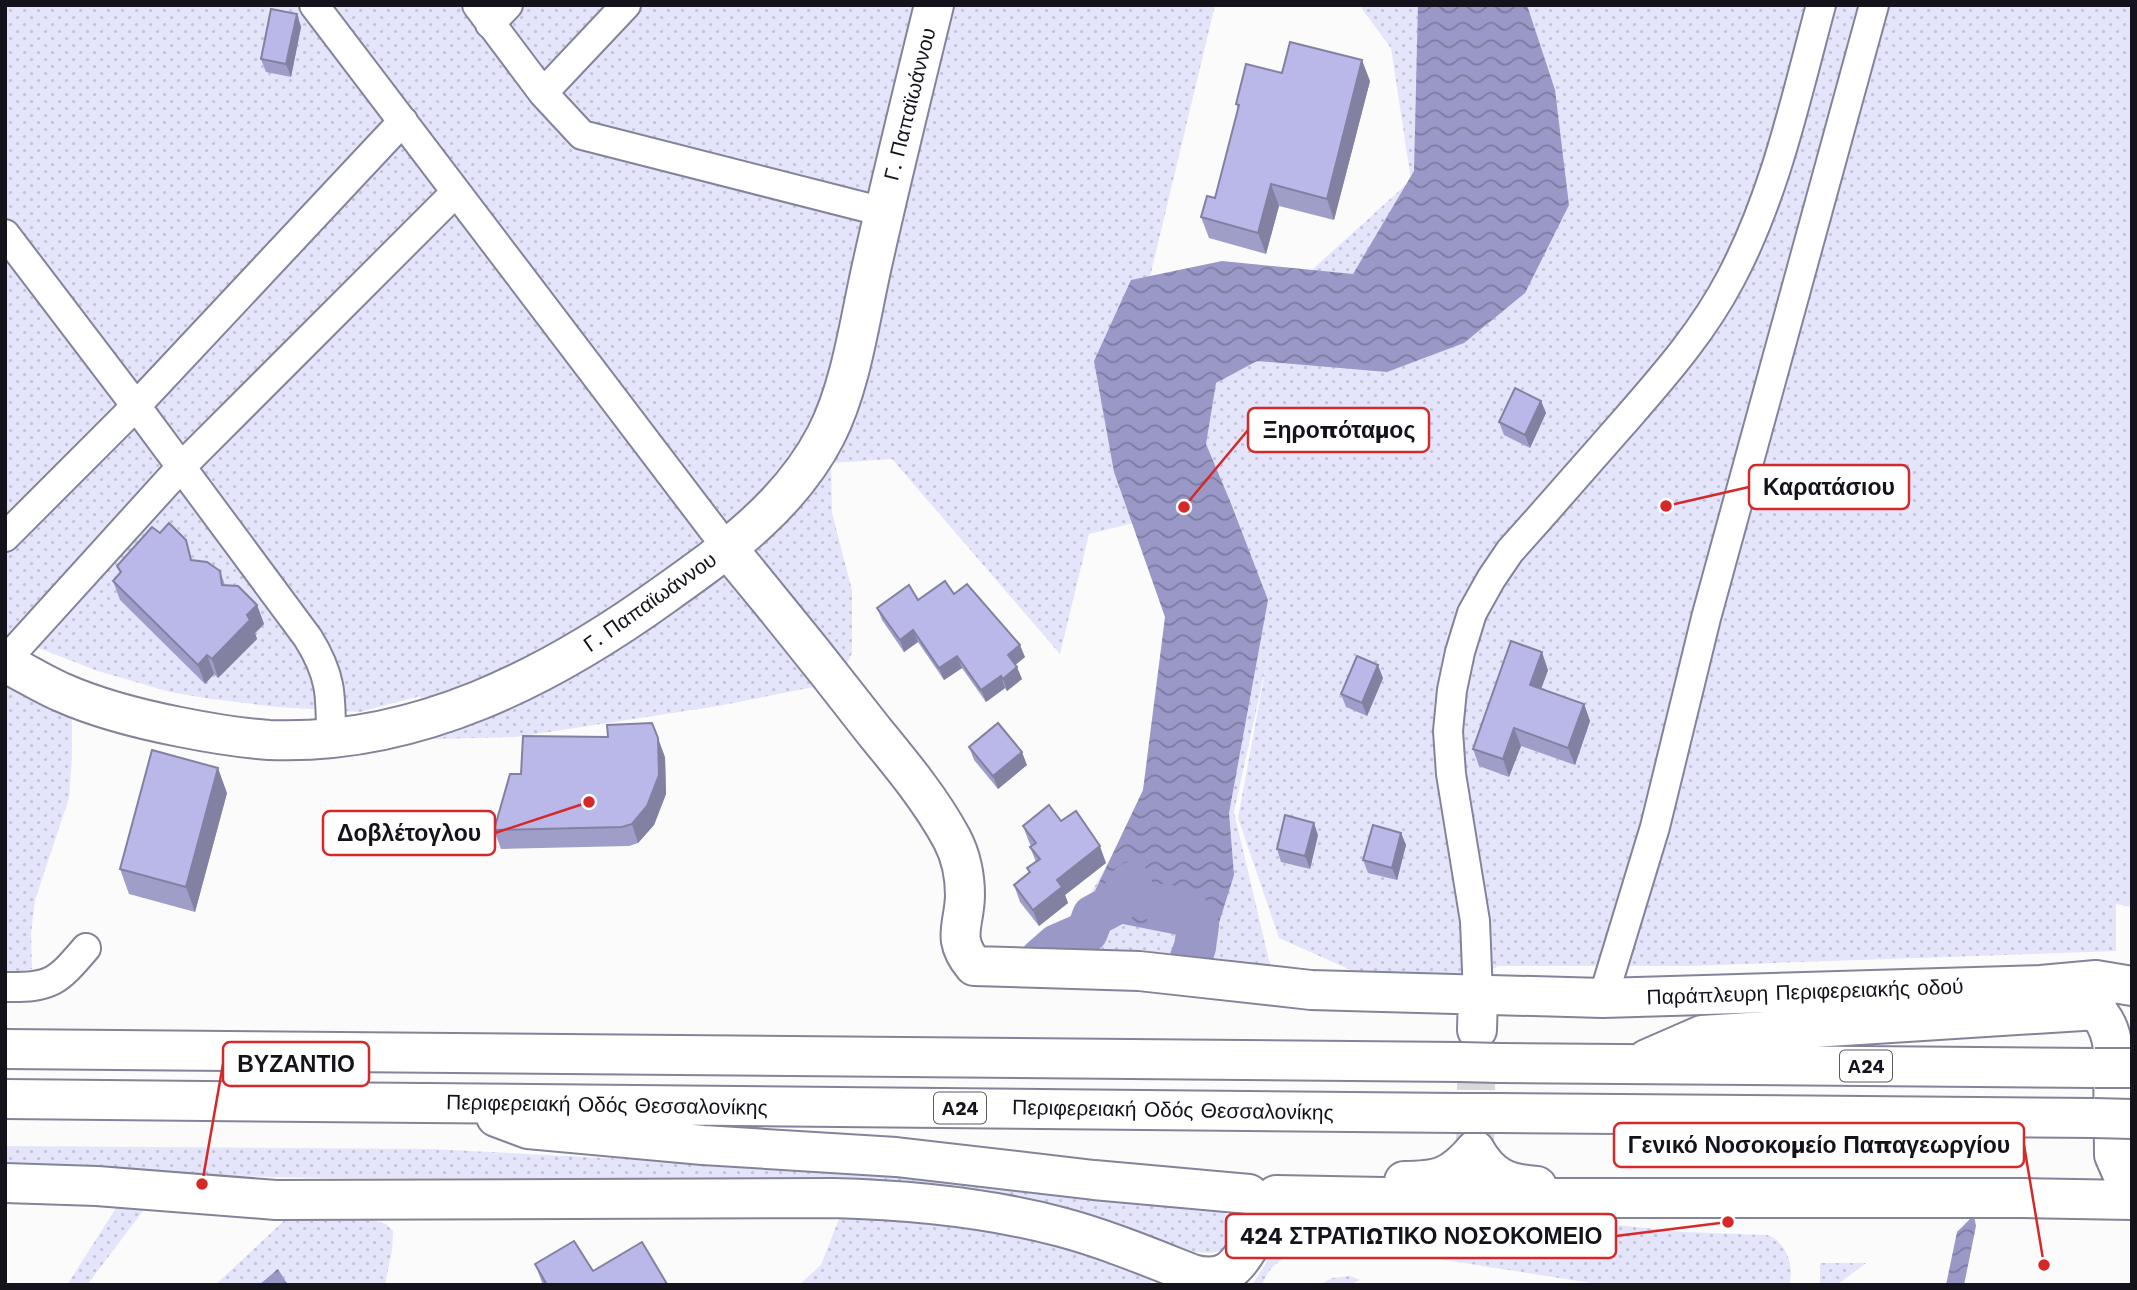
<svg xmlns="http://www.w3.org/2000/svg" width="2137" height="1290" font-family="'Work Sans',sans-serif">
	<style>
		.grass { fill: url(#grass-dots) }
		.water { fill: url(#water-waves) }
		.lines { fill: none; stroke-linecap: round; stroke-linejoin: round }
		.river { stroke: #9a98c7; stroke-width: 42 }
		.secondary-tunnel { stroke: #d8d8da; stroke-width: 38; stroke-dasharray: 38 19; stroke-linecap: butt }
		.street-casing { stroke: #838399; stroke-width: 32 }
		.secondary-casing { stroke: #838399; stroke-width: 42 }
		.highway-casing { stroke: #838399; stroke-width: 42 }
		.street { stroke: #fff; stroke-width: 28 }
		.secondary { stroke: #fff; stroke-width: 38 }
		.highway { stroke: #fff; stroke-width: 38 }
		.highway-bridge-casing { stroke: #838399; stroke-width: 42; stroke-linecap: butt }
		.highway-bridge { stroke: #fff; stroke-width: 38 }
		.wall { fill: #9f9ec8 }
		.shaded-wall { fill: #8281a2 }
		.building { fill: #b9b8e8; stroke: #8281a2; stroke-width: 2 }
		.labels { text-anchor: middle; stroke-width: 7; stroke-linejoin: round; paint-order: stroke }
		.shield { fill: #fff; stroke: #5a5a60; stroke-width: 2 }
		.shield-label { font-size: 19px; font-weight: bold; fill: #14131c }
		.street-label { font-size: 21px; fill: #14131c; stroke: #fff }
		.leader { fill: none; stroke: #d62828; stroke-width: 2.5 }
		.callout-dot { fill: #d62828; stroke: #fff; stroke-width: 2.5 }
		.callout { fill: #fff; stroke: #d62828; stroke-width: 2.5 }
		.callout-label { font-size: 23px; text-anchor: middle; font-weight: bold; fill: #14131c }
	</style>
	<defs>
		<pattern id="grass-dots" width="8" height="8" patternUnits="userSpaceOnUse" patternTransform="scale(1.75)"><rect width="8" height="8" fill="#e4e4fb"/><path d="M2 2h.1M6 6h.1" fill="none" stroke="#c3c3d7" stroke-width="1.8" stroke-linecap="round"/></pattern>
		<pattern id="water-waves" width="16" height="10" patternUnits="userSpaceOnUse" patternTransform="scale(1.75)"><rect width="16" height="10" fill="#9a98c7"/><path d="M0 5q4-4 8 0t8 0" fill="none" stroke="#7c7ba1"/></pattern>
	</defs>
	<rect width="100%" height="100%" fill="#fbfbfb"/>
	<path class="grass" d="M5,5H1215L1143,306L1303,278L1411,180L1391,48L1362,9L1361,5H2132V907L2116,904V951L1689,966H1498L1490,971L1466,978L1362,975L1279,938L1238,818L1267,661L1234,812L1270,965L1042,954L1083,907L1196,707L1173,513L1089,534L1060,654L892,459L831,463L832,513L852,590V653L839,682L718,706L516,737L430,739L420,696L360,712L278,707L211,699L170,692L98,671L5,635Z
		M5,687L72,716V758L69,798L35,900L31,933L32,969L5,974Z
		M5,1146L430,1149L666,1161L741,1162L887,1171L1223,1210C1233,1222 1233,1235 1227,1248C1216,1254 1206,1253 1195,1252L904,1183L672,1179L326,1178L5,1171Z
		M118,1205L146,1207L87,1285H67Z
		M844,1206L952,1214L1157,1272L1149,1285H1085L1083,1283L1077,1285H799L821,1265Z
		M1426,1215L1542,1217L1683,1232L1767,1235C1786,1241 1795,1266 1789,1285H1604L1330,1242C1303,1247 1272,1256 1262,1285H1252L1266,1263L1275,1230L1302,1217L1363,1218Z
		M360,1216L386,1224L393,1231L392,1250L385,1285H215L288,1217Z
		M1820,1263H1866L1837,1285H1820Z
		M1350,1276L1360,1280L1349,1285H1319L1332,1278Z"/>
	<path class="water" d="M1418,5H1527L1555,90L1569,205L1525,293L1464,343L1387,372L1257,361L1216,383L1206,444L1230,501L1268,600L1229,813L1234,875L1213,942L1083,916L1143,790L1165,617L1114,472L1094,361L1131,280L1222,261L1353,274L1414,171Z
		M1974,1215L1976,1226L1964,1285H1946L1957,1232Z
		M278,1269L288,1285H259Z"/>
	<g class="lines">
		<path class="river" d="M1162,905L1186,909L1198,925L1195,947L1188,966
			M1041,959L1057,945L1087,932L1093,916L1117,903L1131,883"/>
		<path class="secondary-tunnel" d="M1475,1147L1477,1030"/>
		<defs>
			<path id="street" d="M314,5L727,548
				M477,5L543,93L582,135L884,212
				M490,24L508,5
				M543,93L626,5
				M5,234L136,406L308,638C331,675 331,694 331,737
				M5,537L136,406L403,121
				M5,661L182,466L455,193
				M5,987C51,988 57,982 86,948
				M1478,995L1475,921L1451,774L1448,731L1452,690L1460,652L1472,613L1491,579L1510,551C1548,509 1585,466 1623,423C1663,377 1703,332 1731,278C1776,193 1796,97 1821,5
				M1603,998L1655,827L1706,618L1874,5"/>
			<path id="secondary" d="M727,548C777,608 826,669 874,731C902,765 931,800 952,839C961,856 965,876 965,896C964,927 951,938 974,966L1139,971L1311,990L1603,998L2041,985L2096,980L2132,986
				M5,663C24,672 42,684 61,692C99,709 139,719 180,727C210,733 239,738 269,740C416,746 550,677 665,594C727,550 790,505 826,435C852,384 860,317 873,261C892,176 913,91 934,5
				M2071,995C2097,1006 2110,1021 2113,1049L2114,1155L2121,1171L2132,1184
				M1477,1030L1478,995
				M1404,1181C1439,1181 1452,1177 1475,1150C1490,1177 1507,1184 1537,1186
				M5,1183L97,1186L276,1200L833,1198C911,1200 986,1207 1061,1227C1106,1239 1149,1257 1192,1274C1235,1286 1241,1255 1262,1227C1273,1214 1287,1205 1302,1197
				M1276,1195L1436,1198H2022L2132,1200"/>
			<path id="highway" d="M5,1049L1460,1062
				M1647,1059L1702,1035L2098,1010
				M1500,1063L2095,1068
				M5,1099L1459,1113
				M1499,1113L2094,1118
				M496,1117L528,1129L703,1145L896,1157L1094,1180L1249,1194"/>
		</defs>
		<use href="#street" class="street-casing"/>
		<use href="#secondary" class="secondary-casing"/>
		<use href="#highway" class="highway-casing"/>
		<use href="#street" class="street"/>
		<use href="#secondary" class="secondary"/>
		<use href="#highway" class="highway"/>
		<defs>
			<path id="highway-bridge" d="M1460,1062L1500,1063
				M2095,1068H2132
				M1459,1113H1499
				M2094,1118L2132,1119"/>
		</defs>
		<use href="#highway-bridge" class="highway-bridge-casing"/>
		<use href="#highway-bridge" class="highway-bridge"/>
	</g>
	<path class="wall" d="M297,14L301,27L291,77L266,72L261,59Z
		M1282,73L1370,81L1334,220L1279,206L1266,254L1209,238L1201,217L1215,198L1238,108L1236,104Z
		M1541,401L1546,413L1530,448L1504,435L1499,422Z
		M193,560L220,571L225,585L257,605L264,624L255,633L257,639L218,678L214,674L205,684L120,600L113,581L120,573L117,566Z
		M954,594L1025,657L1015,665L1022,679L1007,691L1005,688L986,702L962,668L944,680L918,642L904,652L882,620L877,608L918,600Z
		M1548,670L1541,689L1584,704L1590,721L1575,765L1521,746L1509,777L1479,766L1473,749Z
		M1383,678L1367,716L1346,707L1341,694Z
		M969,747L1027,765L998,789L974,760Z
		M665,757L666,794L654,825L638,843L629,846L501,849L494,830L521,774Z
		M227,793L195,912L129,894L120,869Z
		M1061,821L1106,863L1065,895L1068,903L1039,926L1020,902L1014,885L1029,873L1027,868L1036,862L1030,847L1031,846L1029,842L1023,826Z
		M1401,833L1406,845L1397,880L1368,873L1363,860Z
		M1318,835L1310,869L1281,862L1277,849Z
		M535,1264L667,1285H543Z"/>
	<path class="shaded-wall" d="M297,14L301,27L291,77L286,64Z
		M1362,60L1370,81L1334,220L1327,199Z
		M1271,184L1279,206L1266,254L1258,233Z
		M1541,401L1546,413L1530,448L1525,435Z
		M257,605L264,624L255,633L257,639L218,678L212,659L247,615Z
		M913,630L918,642L904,652L900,640Z
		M1020,645L1025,657L1013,667L1008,655Z
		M1542,652L1548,670L1536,703L1530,685Z
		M207,655L214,674L205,684L198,665Z
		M957,656L962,668L944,680L939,668Z
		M1378,665L1383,678L1367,716L1362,703Z
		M1017,667L1022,679L1007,691L1003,679Z
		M1001,676L1005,688L986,702L981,690Z
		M1584,704L1590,721L1575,765L1568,748Z
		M1514,728L1521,746L1509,777L1503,759Z
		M658,738L665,757L666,794L654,825L638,843L632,824Z
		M1022,752L1027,765L998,789L993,776Z
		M218,768L227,793L195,912L186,887Z
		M1314,823L1318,835L1310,869L1305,856Z
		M1401,833L1406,845L1397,880L1392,868Z
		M1100,846L1106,863L1065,895L1068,903L1039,926L1033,910L1057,880Z"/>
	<path class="building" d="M271,9L297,14L286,64L261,59Z
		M1290,42L1362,60L1327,199L1271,184L1258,233L1201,217L1207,196L1215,198L1239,105L1236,104L1246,64L1282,73Z
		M1515,388L1541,401L1525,435L1499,422Z
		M169,523L186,540L191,560L207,562L220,571L222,585L238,586L257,605L247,615L250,620L212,659L207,655L198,665L113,581L121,572L117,566L152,527L160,533Z
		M945,581L954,594L967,584L1020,645L1008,655L1017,667L1003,679L1001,676L981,690L957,656L939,668L913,630L900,640L877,608L909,585L918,600Z
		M1511,641L1542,652L1530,685L1584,704L1568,748L1514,728L1503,759L1473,749Z
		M1357,656L1378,665L1362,703L1341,694Z
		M652,723L658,738L659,775L647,806L632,824L622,827L494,830L510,774H521L523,736L608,737L607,725Z
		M998,723L1022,752L993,776L969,747Z
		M152,750L218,768L186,887L120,869Z
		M1049,805L1061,821L1076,811L1100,846L1057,880L1062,887L1033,910L1014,885L1030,872L1027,868L1040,859L1030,847L1036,843L1023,826Z
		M1285,815L1314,823L1305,856L1277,849Z
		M1373,825L1401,833L1392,868L1363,860Z
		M574,1241L593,1271L642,1242L667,1284L547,1285L535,1264Z"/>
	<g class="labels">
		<g class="shield">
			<rect x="1840" y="1050.5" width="52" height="31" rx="5"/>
			<rect x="934" y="1092.5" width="52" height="31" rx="5"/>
		</g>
		<g class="shield-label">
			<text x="1866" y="1073">Α24</text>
			<text x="960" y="1115">Α24</text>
		</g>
		<g class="street-label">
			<text transform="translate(910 104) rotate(-76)" y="7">Γ. Παπαϊωάννου</text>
			<text transform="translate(650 602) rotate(-35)" y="7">Γ. Παπαϊωάννου</text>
			<text transform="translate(1805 992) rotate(-2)" y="7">Παράπλευρη Περιφερειακής οδού</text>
			<text transform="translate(607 1105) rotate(1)" y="7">Περιφερειακή Οδός Θεσσαλονίκης</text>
			<text transform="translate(1173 1110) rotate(1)" y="7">Περιφερειακή Οδός Θεσσαλονίκης</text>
		</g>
	</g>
	<path class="leader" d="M1184 507L1248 430M1666 506L1749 487M589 802L495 833M202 1184L223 1064M2044 1265L2024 1145M1728 1222L1616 1236"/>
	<g class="callout-dot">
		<circle cx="1184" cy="507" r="7"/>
		<circle cx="1666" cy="506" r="7"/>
		<circle cx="589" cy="802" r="7"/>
		<circle cx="202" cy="1184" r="7"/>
		<circle cx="2044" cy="1265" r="7"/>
		<circle cx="1728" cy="1222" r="7"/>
	</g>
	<g class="callout">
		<rect x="1248" y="408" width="181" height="44" rx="7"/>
		<rect x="1749" y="465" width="160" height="44" rx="7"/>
		<rect x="323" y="811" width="172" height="44" rx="7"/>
		<rect x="223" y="1042" width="146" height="44" rx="7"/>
		<rect x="1614" y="1123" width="410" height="44" rx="7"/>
		<rect x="1226" y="1214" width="390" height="44" rx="7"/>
	</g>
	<g class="callout-label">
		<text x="1339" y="438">Ξηροπόταμος</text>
		<text x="1829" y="495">Καρατάσιου</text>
		<text x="409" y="841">Δοβλέτογλου</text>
		<text x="296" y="1072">ΒΥΖΑΝΤΙΟ</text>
		<text x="1819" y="1153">Γενικό Νοσοκομείο Παπαγεωργίου</text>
		<text x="1421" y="1244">424 ΣΤΡΑΤΙΩΤΙΚΟ ΝΟΣΟΚΟΜΕΙΟ</text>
	</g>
	<rect width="2137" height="1290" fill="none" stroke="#14131c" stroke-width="14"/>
</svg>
